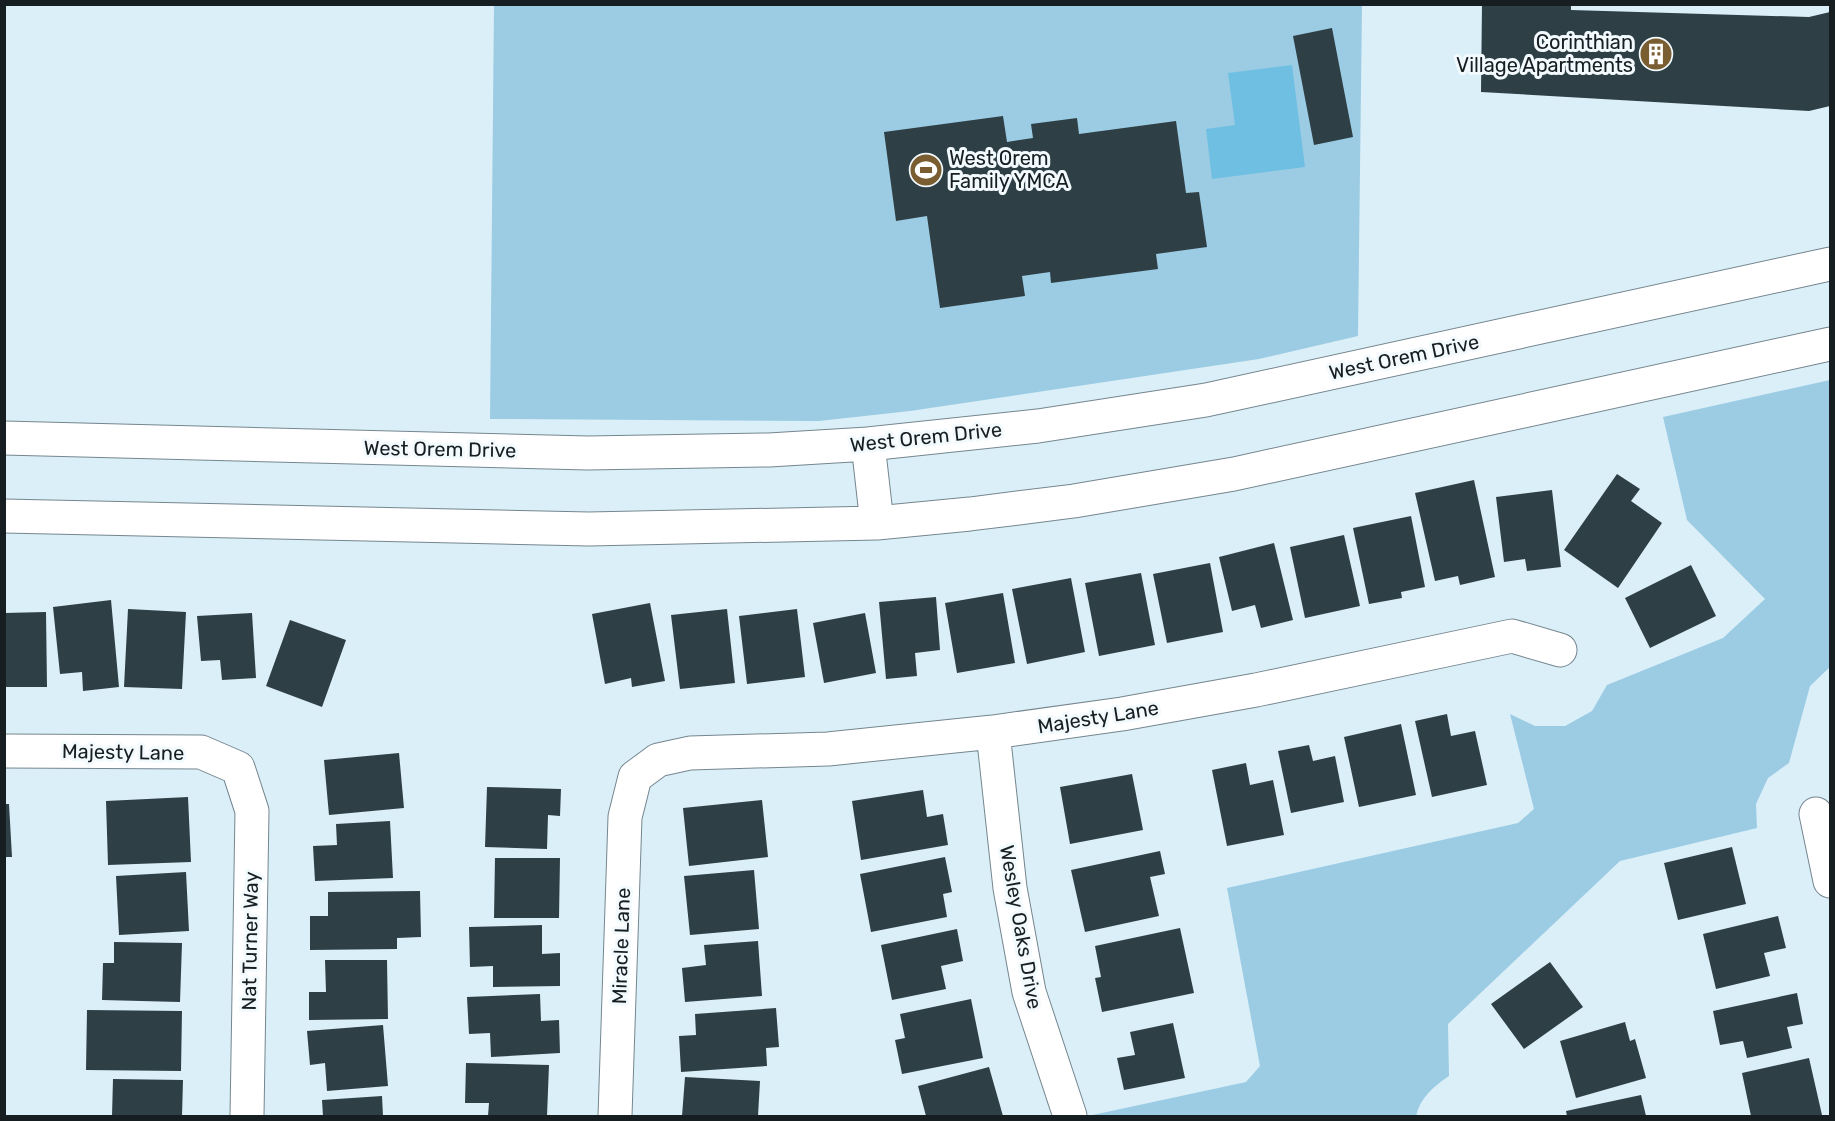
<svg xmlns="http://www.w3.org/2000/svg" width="1835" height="1121" font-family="Rubik,sans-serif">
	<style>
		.green { fill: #9ccce3 }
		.water { fill: #6fbfe2 }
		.building { fill: #2f3f46 }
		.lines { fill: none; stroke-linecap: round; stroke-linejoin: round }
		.street-casing { stroke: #75868f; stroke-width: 35 }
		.secondary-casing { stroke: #75868f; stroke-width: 35 }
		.street { stroke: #fff; stroke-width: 33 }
		.secondary { stroke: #fff; stroke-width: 33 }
		.labels { text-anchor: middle; stroke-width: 6; stroke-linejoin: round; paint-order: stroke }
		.poi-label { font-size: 20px; fill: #171e21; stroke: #f2fafe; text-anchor: end }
		.street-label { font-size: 20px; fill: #171e21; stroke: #f2fafe }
	</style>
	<rect width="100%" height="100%" fill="#dbeff8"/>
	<path class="green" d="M494,5H1362L1358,336L1259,359L910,411L819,421L490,419Z
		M1830,380V667L1810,686L1789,763L1768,778L1756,804L1757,828L1620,861L1448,1024L1449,1076C1434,1086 1420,1098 1416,1116H1088L1246,1082L1260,1066L1227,888L1518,823L1534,809L1510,714L1535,726H1565L1592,711L1607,685L1723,638L1765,599L1687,520L1663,417Z"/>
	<path class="water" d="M1292,65L1305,167L1212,179L1206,129L1235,125L1228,73Z"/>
	<path class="building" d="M1482,4H1571V10L1809,17L1830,12V106L1809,111L1481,92Z
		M1332,28L1353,137L1314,145L1293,36Z
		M1003,116L1007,142L1033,138L1031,124L1077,118L1079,134L1176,121L1186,193L1199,192L1207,247L1156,254L1158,269L1051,283L1050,272L1022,276L1025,296L940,308L927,216L896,221L884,132Z
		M1617,474L1640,489L1631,501L1662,523L1618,588L1564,550Z
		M1474,480L1495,577L1460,585L1458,576L1435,581L1415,493Z
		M1552,490L1561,567L1527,571L1525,559L1504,562L1496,497Z
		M1411,516L1425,587L1401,592L1402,598L1369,604L1353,528Z
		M1344,535L1360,606L1305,618L1290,547Z
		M1274,543L1293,620L1261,628L1255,605L1232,611L1219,557Z
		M1210,563L1223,632L1167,643L1153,574Z
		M1691,565L1716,616L1650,648L1625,598Z
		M1141,573L1155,645L1099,656L1085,583Z
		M1071,578L1085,652L1027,664L1012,589Z
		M1003,593L1015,663L957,673L945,603Z
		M936,597L940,650L915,653L917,676L886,679L879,602Z
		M111,600L119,687L83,691L82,672L60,674L53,607Z
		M650,603L665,681L632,687L631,678L605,684L592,614Z
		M128,609L186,612L182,689L124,687Z
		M727,609L735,683L680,689L671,615Z
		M797,609L805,677L747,684L739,616Z
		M46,612L47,687H4V613Z
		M252,613L256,678L222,680L220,660L201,661L197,616Z
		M865,613L876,673L824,683L813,623Z
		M290,620L346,640L322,707L266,686Z
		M1447,714L1451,736L1475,731L1487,785L1432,797L1415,721Z
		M1401,724L1416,795L1359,807L1344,737Z
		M1309,745L1313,761L1335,756L1344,802L1291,813L1278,751Z
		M399,753L404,808L329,815L324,760Z
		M1246,763L1250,785L1273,780L1284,835L1227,846L1212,770Z
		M1132,774L1143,830L1070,844L1060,787Z
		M487,787L561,789L560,816L548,815L547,849L485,847Z
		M923,790L927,817L943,814L948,845L861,860L852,801Z
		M188,797L191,862L108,865L106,801Z
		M762,800L768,857L689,866L683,808Z
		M4,804H9L12,857H4Z
		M390,821L393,878L315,881L313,846L337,845L336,824Z
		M1732,847L1746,904L1678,920L1664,863Z
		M1160,851L1165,874L1150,877L1159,916L1085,932L1071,870Z
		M945,857L952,892L943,894L947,917L871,932L860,874Z
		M495,858H560L559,918H494Z
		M754,870L759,929L690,935L684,876Z
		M186,872L189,931L119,935L116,876Z
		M420,891L421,937L397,938V949L310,950V916H328V892Z
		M1778,916L1786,948L1764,953L1770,976L1716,989L1703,934Z
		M542,925V954L560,953V986L493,987V966L470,967L469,927Z
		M1180,928L1194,993L1102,1012L1095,978L1101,977L1095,946Z
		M957,929L963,961L941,966L946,989L892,1000L881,945Z
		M758,941L762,996L685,1002L682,968L706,965L704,945Z
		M114,942L182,943L180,1002L102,1000L103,963H114Z
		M325,960H387L388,1019L309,1020V992H326Z
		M1550,962L1583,1007L1524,1049L1491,1004Z
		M1797,993L1803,1024L1787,1027L1792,1048L1747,1058L1743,1041L1720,1045L1713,1011Z
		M540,994L541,1021L559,1020L560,1053L491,1057L490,1033L469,1034L467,997Z
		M971,999L983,1058L902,1074L895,1040L905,1038L900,1014Z
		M776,1008L779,1047L766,1048L767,1066L681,1072L679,1036L696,1035L695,1014Z
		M87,1010L182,1011L181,1071L86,1070Z
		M1625,1022L1630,1041L1635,1039L1646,1078L1576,1098L1560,1041Z
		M1173,1023L1185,1078L1124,1090L1117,1058L1135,1055L1130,1032Z
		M383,1025L388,1086L327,1091L325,1063L310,1065L307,1031Z
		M1809,1058L1822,1115L1751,1116L1742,1073Z
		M466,1063L549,1065L547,1116H488L489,1103H465Z
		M989,1067L1003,1116H926L918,1086Z
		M685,1077L760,1081L758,1116H682Z
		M113,1079L183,1080L182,1116H112Z
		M1641,1095L1646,1116H1567L1566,1111Z
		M382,1096L383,1116H323L322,1100Z"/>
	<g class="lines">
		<defs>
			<path id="street" d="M993,732L1010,888L1029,992L1070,1116
				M4,751L201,752L238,768L252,811L247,1116
				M1816,814L1830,881
				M615,1116L625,817L635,777L658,760L690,753L828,749L993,732L1122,714L1256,690L1512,636L1560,650"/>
			<path id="secondary" d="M4,438L588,453L769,450L868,444L1038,426L1206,400L1830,264
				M868,444L877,523
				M4,516L589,529L877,523L970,514L1074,501L1234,474L1830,344"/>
		</defs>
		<use href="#street" class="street-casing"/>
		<use href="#secondary" class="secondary-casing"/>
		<use href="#street" class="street"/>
		<use href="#secondary" class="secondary"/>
	</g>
	<defs>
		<symbol id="building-disc" viewBox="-11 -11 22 22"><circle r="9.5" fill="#7a5e31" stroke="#f2fafe"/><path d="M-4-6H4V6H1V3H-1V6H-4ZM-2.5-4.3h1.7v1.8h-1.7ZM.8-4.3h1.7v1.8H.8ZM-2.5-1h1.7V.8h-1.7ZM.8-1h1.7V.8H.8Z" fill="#fff"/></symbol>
		<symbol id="stadium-disc" viewBox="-11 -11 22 22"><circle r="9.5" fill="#7a5e31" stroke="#f2fafe"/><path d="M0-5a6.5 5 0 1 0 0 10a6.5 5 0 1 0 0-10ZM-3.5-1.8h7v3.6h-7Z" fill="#fff"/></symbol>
	</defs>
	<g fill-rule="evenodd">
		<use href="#building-disc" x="1637" y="35" width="38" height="38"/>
		<use href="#stadium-disc" x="907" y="151" width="38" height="38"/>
	</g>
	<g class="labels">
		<g class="poi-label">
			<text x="1633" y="49">Corinthian<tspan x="1633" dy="23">Village Apartments</tspan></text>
			<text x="949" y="165" text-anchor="start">West Orem<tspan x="949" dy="23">Family YMCA</tspan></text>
		</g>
		<g class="street-label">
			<text transform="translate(1404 357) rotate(-12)" y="7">West Orem Drive</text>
			<text transform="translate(926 437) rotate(-6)" y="7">West Orem Drive</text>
			<text transform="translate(440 449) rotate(1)" y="7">West Orem Drive</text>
			<text transform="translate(1098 717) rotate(-9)" y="7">Majesty Lane</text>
			<text transform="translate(123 752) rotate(1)" y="7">Majesty Lane</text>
			<text transform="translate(1021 927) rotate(80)" y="7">Wesley Oaks Drive</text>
			<text transform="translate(250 941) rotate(-89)" y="7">Nat Turner Way</text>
			<text transform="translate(621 946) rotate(-88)" y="7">Miracle Lane</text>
		</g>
	</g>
	<rect width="1835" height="1121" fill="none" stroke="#171e21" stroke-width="12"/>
</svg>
